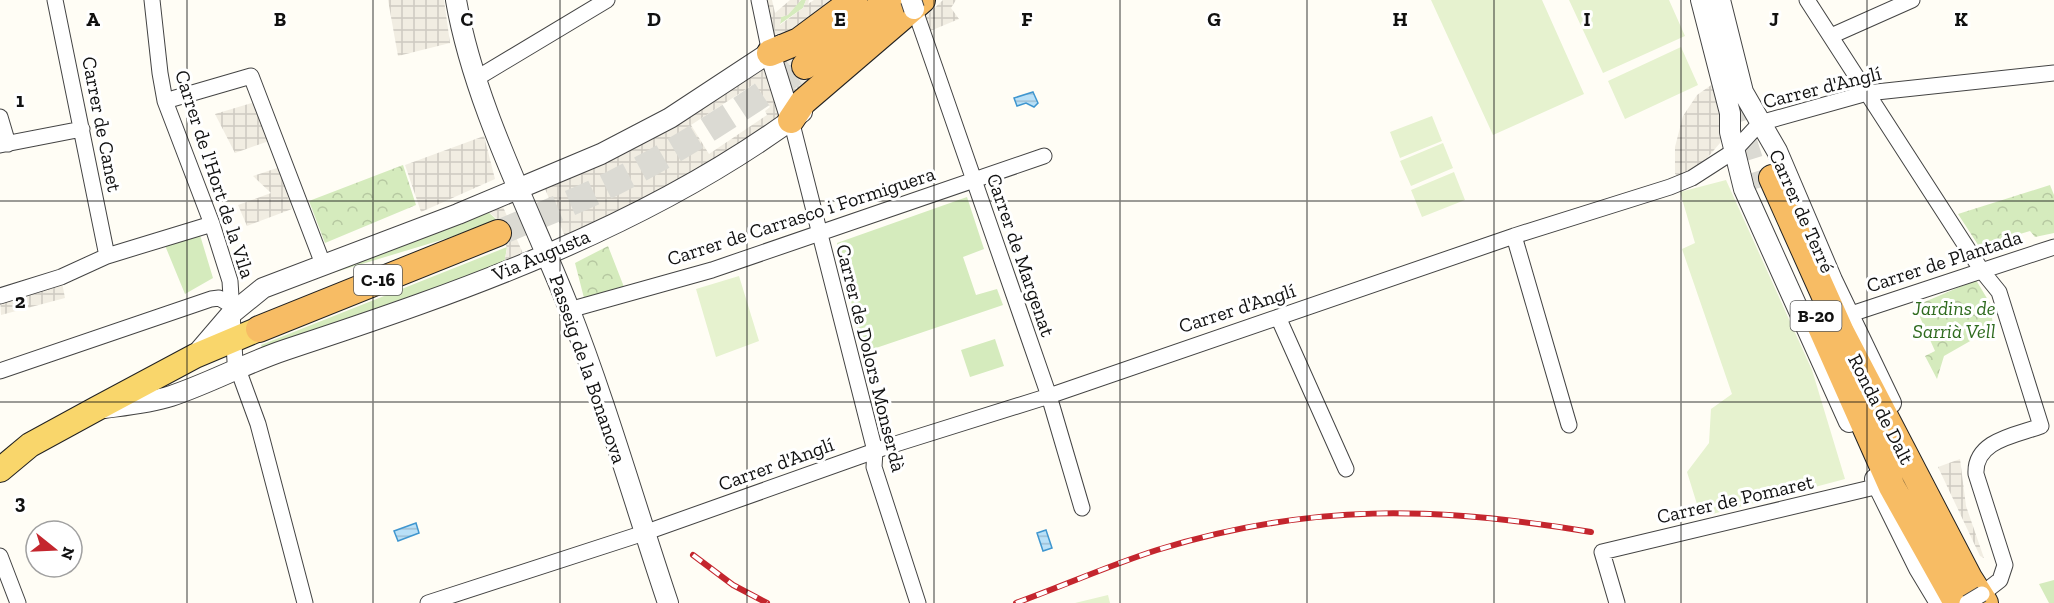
<svg xmlns="http://www.w3.org/2000/svg" width="2054" height="603" font-family="'Zilla Slab',serif">
	<style>
		.grass { fill: #d5ebbd }
		.park { fill: url(#park-crowns) }
		.pitch { fill: #e6f2cf }
		.plaza { fill: url(#plaza-grid); fill-rule: evenodd }
		.water { fill: url(#water-rules); stroke: #3f96cf; stroke-width: 1.5 }
		.lines { fill: none; stroke-linecap: round; stroke-linejoin: round }
		.trunk-tunnel { stroke: #dbdad3; stroke-width: 26; stroke-dasharray: 26 13; stroke-linecap: butt }
		.minor-casing { stroke: #444; stroke-width: 17 }
		.tertiary-casing { stroke: #444; stroke-width: 22 }
		.primary-casing { stroke: #222; stroke-width: 26 }
		.trunk-casing { stroke: #222; stroke-width: 28 }
		.minor { stroke: #fff; stroke-width: 15 }
		.tertiary { stroke: #fff; stroke-width: 20 }
		.primary { stroke: #f9d66b; stroke-width: 24 }
		.trunk { stroke: #f7bc64; stroke-width: 26 }
		.rail-casing { stroke: #c4262e; stroke-width: 6 }
		.rail { stroke: #fff; stroke-width: 4; stroke-dasharray: 11; stroke-linecap: butt }
		.minor-bridge-casing { stroke: #444; stroke-width: 17; stroke-linecap: butt }
		.tertiary-bridge-casing { stroke: #444; stroke-width: 22; stroke-linecap: butt }
		.minor-bridge { stroke: #fff; stroke-width: 15 }
		.tertiary-bridge { stroke: #fff; stroke-width: 20 }
		.grid { fill: none; stroke: #111; stroke-width: 1.5; stroke-opacity: 0.55 }
		.labels { text-anchor: middle; stroke-width: 6; stroke-linejoin: round; paint-order: stroke }
		.shield { fill: #fff; stroke: #585858; stroke-width: 1.5 }
		.shield-label { font-size: 18px; font-weight: bold; fill: #111 }
		.street-label { font-size: 20px; fill: #111; stroke: #fff }
		.park-label { font-size: 20px; font-style: italic; fill: #2f6b1f; stroke: #fff }
		.grid-label { font-size: 20px; text-anchor: middle; font-weight: bold; fill: #111; stroke: #fff; stroke-width: 6; stroke-linejoin: round; paint-order: stroke }
	</style>
	<defs>
		<pattern id="park-crowns" width="20" height="18" patternUnits="userSpaceOnUse" patternTransform="scale(1.5)"><rect width="20" height="18" fill="#d5ebbd"/><path d="M2 6a3 3 0 1 1 6 0M12 15a3 3 0 1 1 6 0" fill="none" stroke="#b6c8a1"/></pattern>
		<pattern id="plaza-grid" width="8" height="8" patternUnits="userSpaceOnUse" patternTransform="scale(1.5)"><rect width="8" height="8" fill="#f1ede2"/><path d="M0 4h8M4 0v8" fill="none" stroke="#cecac1"/></pattern>
		<pattern id="water-rules" width="6" height="5" patternUnits="userSpaceOnUse" patternTransform="scale(1.5)"><rect width="6" height="5" fill="#b9e0f7"/><path d="M0 2.5h6" fill="none" stroke="#9ebfd3"/></pattern>
	</defs>
	<rect width="100%" height="100%" fill="#fffdf5"/>
	<path class="grass" d="M801,0H806L803,8L780,24L781,17L787,15Z
		M967,197L984,249L963,257L976,295L997,289L1003,305L873,349L871,343L862,346L837,243Z
		M485,209L497,220L448,238L309,280Z
		M200,235L213,278L185,294L164,243Z
		M507,247L504,265L419,294L265,355L261,345Z
		M995,339L1004,366L970,377L961,350Z
		M2054,580V603H2049L2039,584Z"/>
	<path class="park" d="M403,165L416,205L325,243L309,201Z
		M2050,185L2054,195V233L2035,237L2030,231L2000,240L2003,249L1984,254L1958,214Z
		M608,246L624,287L584,298L575,263Z
		M1976,280L1991,305L1993,328L1944,356L1937,379L1925,356L1935,351L1915,306Z"/>
	<path class="pitch" d="M1431,0H1542L1584,94L1493,135Z
		M1569,0H1669L1685,36L1603,73Z
		M1681,47L1698,85L1625,119L1608,81Z
		M1432,116L1442,141L1400,158L1390,132Z
		M1443,143L1453,168L1411,186L1400,161Z
		M1454,172L1465,200L1422,217L1411,190Z
		M1726,180L1812,370L1845,479L1701,517L1687,472L1709,443L1711,409L1732,394L1682,249L1695,243L1680,192Z
		M739,276L759,341L716,357L696,289Z
		M1108,595L1110,603H1075Z"/>
	<path class="plaza" d="M388,0H444L450,43L398,56Z
		M761,0H772L775,13L790,0H801L788,15L781,17L780,25L803,8L806,0H809L808,4L814,0H831L774,43Z
		M943,0H956L951,8L959,19L930,31L925,17Z
		M788,51L816,86L792,99L777,58Z
		M763,68L781,117L729,156L566,239L543,184ZM754,84L770,107L765,111L767,115L709,154L691,125Z
		M1717,81L1725,124L1720,143L1697,170L1681,177L1675,174V147L1683,116L1697,95Z
		M255,102L269,141L235,153L215,114Z
		M484,136L495,179L421,212L405,165Z
		M283,166L294,194L288,197L292,209L247,226L238,205L271,193L253,176Z
		M501,202L524,256L504,265L507,248L496,218L485,209Z
		M61,277L65,298L1,315L0,296Z
		M1960,459L1966,506L1984,558L1980,556L1938,467Z"/>
	<path class="water" d="M1033,92L1038,103L1034,107L1026,103L1017,106L1014,98Z
		M416,523L419,533L398,541L394,531Z
		M1046,530L1052,548L1043,551L1037,533Z"/>
	<g class="lines">
		<path class="trunk-tunnel" d="M1730,98L1759,188
			M498,233C540,215 584,199 625,177C688,145 746,105 805,66"/>
		<defs>
			<path id="minor" d="M55,0L107,256
				M152,0L160,73L165,101L212,224L230,281L235,361L258,424L305,603
				M759,0L770,53
				M1807,0L1982,271L1999,292L2041,426C2017,435 1974,440 1976,474L2005,565L2000,580L1982,594
				M917,16L1049,396L1082,508
				M1831,36L1912,0
				M477,78L607,0
				M165,101L251,76L323,264
				M0,117L8,144
				M791,120L875,451L874,467L918,603
				M0,145L82,129
				M1514,236L1569,425
				M0,296L61,277L107,256L212,224
				M569,310L712,270L1044,156
				M1848,315L2054,247
				M1278,317L1346,469
				M0,371L211,299L219,298L231,305
				M0,556L18,603
				M428,603L644,533L886,447L1049,396L1514,236L1670,187L1692,178L1734,151L1760,123L1867,93L2054,73
				M1617,603L1602,552L1879,486"/>
			<path id="tertiary" d="M456,0C474,104 529,208 568,306C606,403 635,505 668,603
				M1701,0L1730,113V132L1744,189L1849,422
				M1720,0L1743,92L1777,151L1832,280L1891,403
				M770,53L791,120
				M195,356L231,314L263,288L458,214L601,154L670,118L781,45
				M104,408C127,405 149,403 171,396C210,383 246,363 285,350C465,291 649,226 802,112
				M1875,479L1919,568L1940,603"/>
			<path id="primary" d="M0,470L30,445L96,409L195,356L259,329"/>
			<path id="trunk" d="M770,53L799,41L854,0
				M805,66L889,0
				M791,120L803,102L922,0
				M1772,178L1841,332L1969,578L1985,603
				M1820,325L1892,487L1957,603
				M259,329L498,233"/>
		</defs>
		<use href="#minor" class="minor-casing"/>
		<use href="#tertiary" class="tertiary-casing"/>
		<use href="#primary" class="primary-casing"/>
		<use href="#trunk" class="trunk-casing"/>
		<use href="#minor" class="minor"/>
		<use href="#tertiary" class="tertiary"/>
		<use href="#primary" class="primary"/>
		<use href="#trunk" class="trunk"/>
		<defs>
			<path id="rail" d="M693,555L733,585L767,603
				M1016,603C1063,586 1110,565 1157,550C1309,503 1436,506 1591,532"/>
		</defs>
		<use href="#rail" class="rail-casing"/>
		<use href="#rail" class="rail"/>
		<defs>
			<path id="minor-bridge" d="M1967,603L1982,594"/>
			<path id="tertiary-bridge" d="M911,0L914,9"/>
		</defs>
		<use href="#minor-bridge" class="minor-bridge-casing"/>
		<use href="#tertiary-bridge" class="tertiary-bridge-casing"/>
		<use href="#minor-bridge" class="minor-bridge"/>
		<use href="#tertiary-bridge" class="tertiary-bridge"/>
	</g>
	<path class="grid" d="M187,0V603M373,0V603M560,0V603M747,0V603M934,0V603M1120,0V603M1307,0V603M1494,0V603M1681,0V603M1867,0V603M0,201H2054M0,402H2054"/>
	<g class="labels">
		<g class="shield">
			<rect x="354" y="265" width="48" height="30" rx="4.5"/>
			<rect x="1790.5" y="301" width="51" height="30" rx="4.5"/>
		</g>
		<g class="shield-label">
			<text x="378" y="286">C-16</text>
			<text x="1816" y="322">B-20</text>
		</g>
		<g class="street-label">
			<text transform="translate(1822 87) rotate(-14)" y="7">Carrer d'Anglí</text>
			<text transform="translate(102 124) rotate(79)" y="7">Carrer de Canet</text>
			<text transform="translate(215 174) rotate(72)" y="7">Carrer de l'Hort de la Vila</text>
			<text transform="translate(1802 211) rotate(66)" y="7">Carrer de Terré</text>
			<text transform="translate(801 216) rotate(-18)" y="7">Carrer de Carrasco i Formiguera</text>
			<text transform="translate(541 255) rotate(-23)" y="7">Via Augusta</text>
			<text transform="translate(1021 255) rotate(71)" y="7">Carrer de Margenat</text>
			<text transform="translate(1944 261) rotate(-18)" y="7">Carrer de Plantada</text>
			<text transform="translate(1237 308) rotate(-18)" y="7">Carrer d'Anglí</text>
			<text transform="translate(871 358) rotate(76)" y="7">Carrer de Dolors Monserdà</text>
			<text transform="translate(588 369) rotate(71)" y="7">Passeig de la Bonanova</text>
			<text transform="translate(1881 409) rotate(63)" y="7">Ronda de Dalt</text>
			<text transform="translate(776 464) rotate(-20)" y="7">Carrer d'Anglí</text>
			<text transform="translate(1735 499) rotate(-13)" y="7">Carrer de Pomaret</text>
		</g>
		<g class="park-label">
			<text x="1954" y="315">Jardins de<tspan x="1954" dy="23">Sarrià Vell</tspan></text>
		</g>
	</g>
	<g class="grid-label">
		<text x="93" y="26">A</text>
		<text x="280" y="26">B</text>
		<text x="467" y="26">C</text>
		<text x="654" y="26">D</text>
		<text x="840" y="26">E</text>
		<text x="1027" y="26">F</text>
		<text x="1214" y="26">G</text>
		<text x="1400" y="26">H</text>
		<text x="1587" y="26">I</text>
		<text x="1774" y="26">J</text>
		<text x="1961" y="26">K</text>
		<text x="20" y="107">1</text>
		<text x="20" y="308">2</text>
		<text x="20" y="509">3</text>
	</g>
	<g transform="translate(54 549) rotate(108)"><circle r="28" fill="#ffffff" stroke="#a0a0a0" stroke-width="1.5"/>
	<path d="M0-4.5L10 22L0 15L-10 22Z" fill="#c4262e"/>
	<text y="-9" font-size="16" font-weight="bold" text-anchor="middle" fill="#111111">N</text>
	</g>
</svg>
